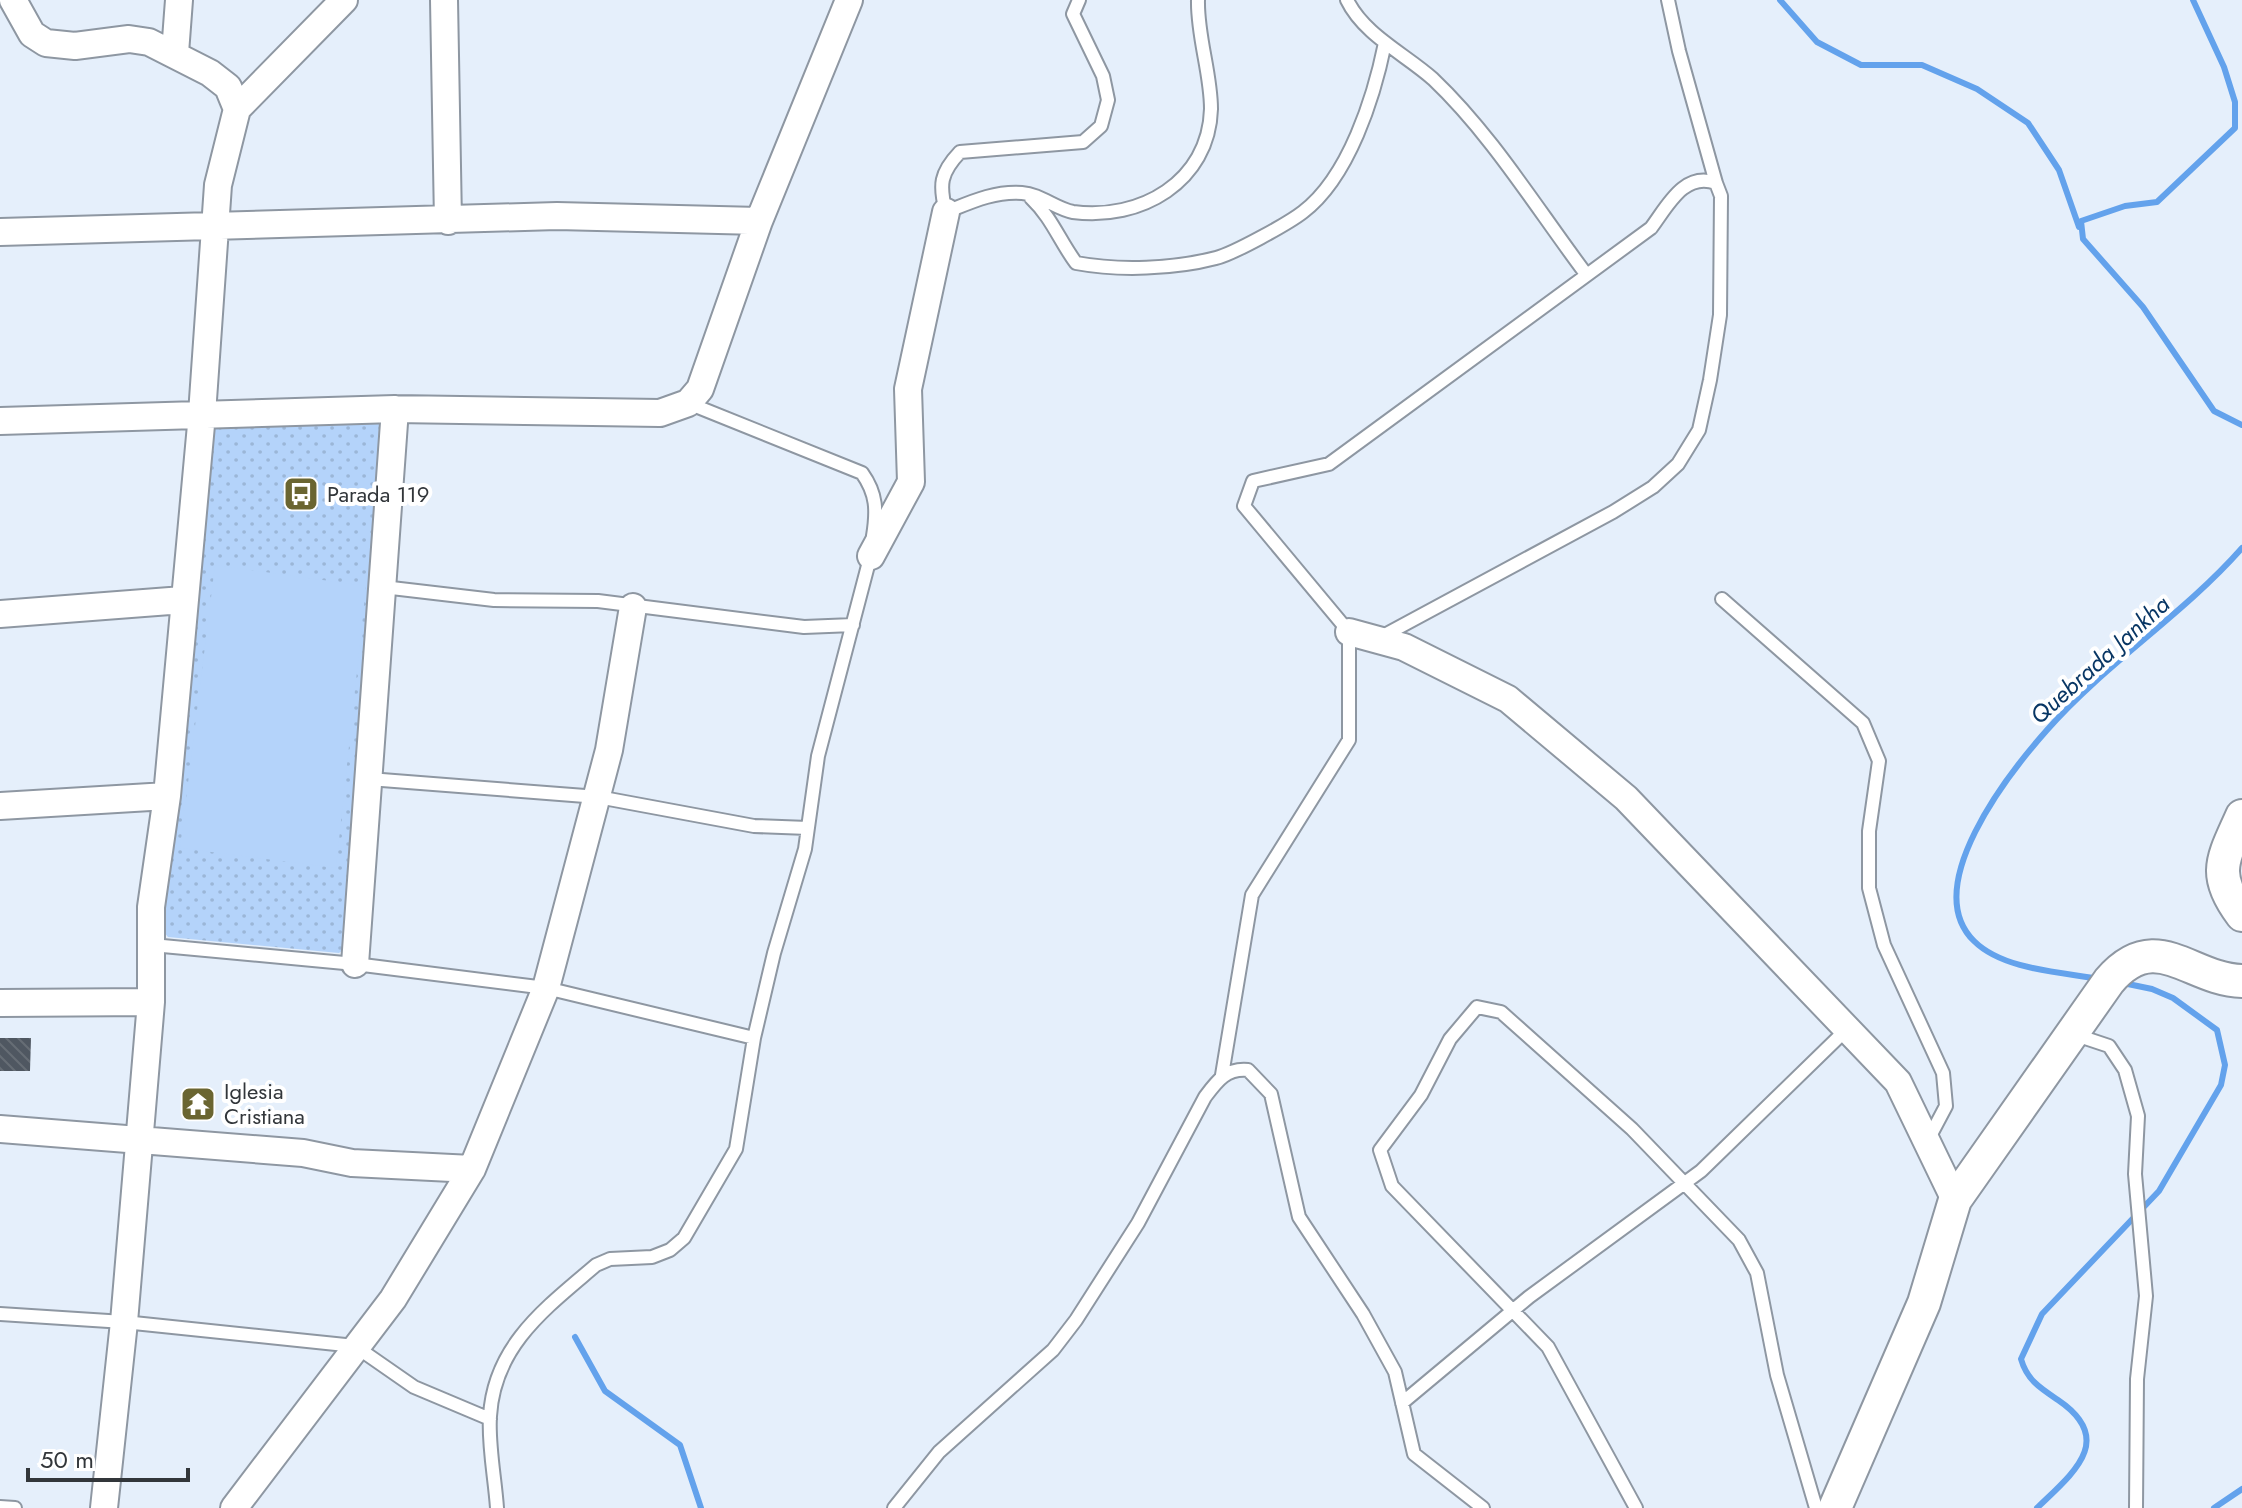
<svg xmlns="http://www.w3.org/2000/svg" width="2242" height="1508" font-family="Jost,sans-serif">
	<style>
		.grass { fill: url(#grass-dots) }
		.garden { fill: #b4d3fa }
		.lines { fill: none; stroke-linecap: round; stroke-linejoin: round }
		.stream { stroke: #63a2ec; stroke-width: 6 }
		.building { fill: url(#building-back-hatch) }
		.service-casing { stroke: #8e97a2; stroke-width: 16 }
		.minor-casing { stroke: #8e97a2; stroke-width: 30 }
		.tertiary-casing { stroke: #8e97a2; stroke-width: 36 }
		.service { stroke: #fff; stroke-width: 12 }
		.minor { stroke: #fff; stroke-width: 26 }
		.tertiary { stroke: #fff; stroke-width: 32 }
		.labels { text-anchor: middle; stroke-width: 8; stroke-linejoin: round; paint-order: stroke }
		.poi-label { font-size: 22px; fill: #32363a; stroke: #fff; text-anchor: start }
		.water-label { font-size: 24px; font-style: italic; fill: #083664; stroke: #fff }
	</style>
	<defs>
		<pattern id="grass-dots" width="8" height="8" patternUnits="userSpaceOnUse" patternTransform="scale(2)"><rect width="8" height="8" fill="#b4d3fa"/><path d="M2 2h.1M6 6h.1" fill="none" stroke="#9bb6d7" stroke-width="1.8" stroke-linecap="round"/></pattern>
		<pattern id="building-back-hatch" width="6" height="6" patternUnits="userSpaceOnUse" patternTransform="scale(2)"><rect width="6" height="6" fill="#4f5761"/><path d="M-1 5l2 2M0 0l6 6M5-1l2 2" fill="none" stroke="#666d75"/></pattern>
	</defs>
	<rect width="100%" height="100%" fill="#e5effb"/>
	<path class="grass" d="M385,422L347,947L339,953L168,937L162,930L209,430L214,423Z"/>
	<path class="garden" d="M215,565L366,586L336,868L180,848Z"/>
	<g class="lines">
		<path class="stream" d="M1780,0L1817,42L1861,65H1922L1977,89L2028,123L2059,170L2079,227
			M2193,0L2224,67L2235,102V128L2157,202L2125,206L2081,221L2083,239L2143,307L2214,411L2242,425
			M2100,979C2061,972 2003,970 1974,941C1919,887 2008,774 2047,730C2106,663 2183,615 2242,548
			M575,1337L605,1391L680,1445L701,1508
			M2037,1508C2072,1474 2117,1440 2058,1400C2040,1388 2027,1380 2021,1359L2042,1314L2159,1191L2221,1085L2225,1065L2217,1030L2173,998L2152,989L2123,983
			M2214,1508L2242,1489"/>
	</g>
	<path class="building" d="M0,1038H31L30,1071H0Z"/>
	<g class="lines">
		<defs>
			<path id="service" d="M1079,0L1073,14L1103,76L1108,100L1101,126L1083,142L960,152C940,173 939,185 946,212C971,202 994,191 1022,193C1040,194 1056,209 1073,212C1140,221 1209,182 1211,109C1211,73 1197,36 1198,0
				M1347,0C1364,35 1405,54 1433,79C1492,135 1537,209 1586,274
				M1668,0L1679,51L1716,183
				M1031,198C1052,218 1059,240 1076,263C1119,271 1174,269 1216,258C1233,254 1289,223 1303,212C1349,177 1374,97 1385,43
				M688,403L862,473C877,494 877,511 873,536
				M383,587L494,600L598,601L804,627L853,625
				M1722,599L1863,723L1879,761L1869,831V888L1884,945L1943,1073L1946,1106L1928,1140
				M369,779L598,797L754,826L808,828
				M152,945L355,964L546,988L754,1038
				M2073,1034L2109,1046L2125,1070L2138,1116L2135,1174L2146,1296L2137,1379L2136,1508
				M1222,1075L1252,895L1349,740V632L1244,506L1253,481L1329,464L1651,228C1667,207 1684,171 1716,183L1721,196L1720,315L1710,380L1699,430L1678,464L1653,487L1613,512L1381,637
				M0,1314L124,1322L355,1346L414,1387L490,1419
				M1402,1403L1529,1297L1701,1171L1848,1028
				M0,1507L15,1508
				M497,1508C495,1478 488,1445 490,1416C494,1345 547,1307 596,1265L610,1259L652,1257L670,1250L684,1238L736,1149L754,1038L774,953L805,849L818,756L871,554
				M894,1508L939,1452L1053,1350L1076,1320L1138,1223L1205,1097C1217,1081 1226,1068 1248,1070L1271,1094L1299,1217L1363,1314L1395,1372L1414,1454L1483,1508
				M1636,1508L1548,1347L1392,1186L1380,1150L1421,1095L1450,1039L1477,1007L1501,1012L1632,1129L1739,1240L1757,1273L1777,1375L1816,1508"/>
			<path id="minor" d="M13,0L32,34L46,43L75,46L129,39L149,42L210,73L228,87L237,109L218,185L202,414L167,796L151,907V1002L124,1322L104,1508
				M444,0L448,221
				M175,53L179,0
				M237,109L344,0
				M0,232L557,216L759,221
				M0,421L395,409L660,413L688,403L700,389L759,221L849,0
				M871,556L911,482L908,389L946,212
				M0,614L183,600
				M1349,632L1404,647L1508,699L1626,798L1898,1082L1955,1200
				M0,806L167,796
				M355,964L395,409
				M0,1003L151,1002
				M0,1129L303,1153L352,1163L472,1169
				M234,1508L393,1299L472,1169L546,988L609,750L633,607"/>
			<path id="tertiary" d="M2242,816C2223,859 2211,874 2242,915
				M1835,1508L1924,1303L1955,1200L2109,981C2156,926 2190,980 2242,981"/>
		</defs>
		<use href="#service" class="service-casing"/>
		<use href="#minor" class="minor-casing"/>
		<use href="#tertiary" class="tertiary-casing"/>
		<use href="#service" class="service"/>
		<use href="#minor" class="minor"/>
		<use href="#tertiary" class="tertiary"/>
	</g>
	<defs>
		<symbol id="bus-square" viewBox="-11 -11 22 22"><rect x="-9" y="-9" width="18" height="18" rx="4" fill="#6a6531" stroke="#fff"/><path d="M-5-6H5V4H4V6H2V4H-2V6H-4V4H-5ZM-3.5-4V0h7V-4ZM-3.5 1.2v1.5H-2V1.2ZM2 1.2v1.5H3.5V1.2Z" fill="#fff"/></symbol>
		<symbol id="temple-square" viewBox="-11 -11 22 22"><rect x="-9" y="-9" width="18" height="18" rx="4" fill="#6a6531" stroke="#fff"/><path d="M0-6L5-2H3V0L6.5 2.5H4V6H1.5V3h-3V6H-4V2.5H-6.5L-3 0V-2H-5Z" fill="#fff"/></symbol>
	</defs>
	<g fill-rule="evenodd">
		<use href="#bus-square" x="281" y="474" width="40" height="40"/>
		<use href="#temple-square" x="178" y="1084" width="40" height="40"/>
	</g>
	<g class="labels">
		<g class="poi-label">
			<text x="327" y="502">Parada 119</text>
			<text x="224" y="1099">Iglesia<tspan x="224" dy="25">Cristiana</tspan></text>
		</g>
		<g class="water-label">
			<text transform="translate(2100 660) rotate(-42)" y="8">Quebrada Jankha</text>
		</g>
	</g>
	<path d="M28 1468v12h160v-12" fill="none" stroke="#32363a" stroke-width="4"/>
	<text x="40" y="1468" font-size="24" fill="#32363a" stroke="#ffffff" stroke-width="6" paint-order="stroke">50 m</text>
</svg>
